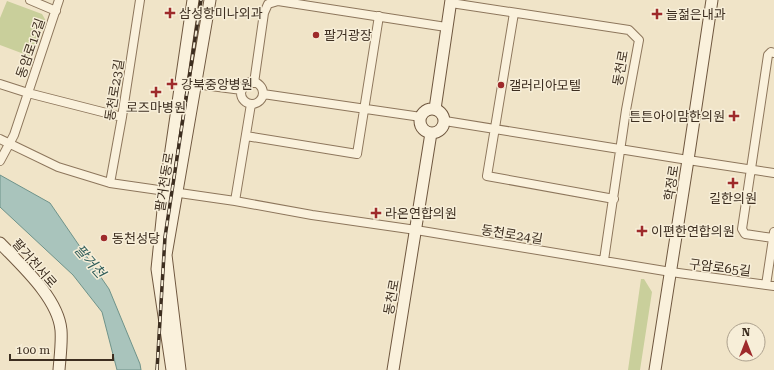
<svg xmlns="http://www.w3.org/2000/svg" width="774" height="370" font-family="'Roboto Serif','Noto Sans KR',serif">
	<style>
		.green { fill: #c9cf9b }
		.water { fill: #a9c4bc; stroke: #6f938a }
		.lines { fill: none; stroke-linecap: round; stroke-linejoin: round }
		.street-casing { stroke: #8d765c; stroke-width: 10 }
		.secondary-casing { stroke: #6f573f; stroke-width: 13 }
		.street { stroke: #faf1dc; stroke-width: 8 }
		.secondary { stroke: #faf1dc; stroke-width: 11 }
		.rail-casing { stroke: #3d2e20; stroke-width: 3.5 }
		.rail { stroke: #f7eed8; stroke-width: 2; stroke-dasharray: 6; stroke-linecap: butt }
		.poi-dot { fill: #9e2a2b; stroke: #f7eed8; stroke-width: 1.5 }
		.labels { text-anchor: middle; stroke-width: 3; stroke-linejoin: round; paint-order: stroke }
		.poi-label { font-size: 13px; fill: #3d2e20; stroke: #f7eed8; text-anchor: start }
		.street-label { font-size: 13px; fill: #3d2e20; stroke: #f7eed8 }
		.water-label { font-size: 14px; font-style: italic; fill: #2f5d5a; stroke: #f7eed8 }
	</style>
	<rect width="100%" height="100%" fill="#f0e4c8"/>
	<path class="green" d="M7,1L42,14L46,21L32,57L0,45V18Z
		M641,279H644L652,292L640,370H628Z"/>
	<path class="water" d="M0,175L50,203L109,289L140,364L141,370H117L102,312L73,275L0,207Z"/>
	<g class="lines">
		<defs>
			<path id="street" d="M30,0L56,11
				M451,3L629,30L639,40L626,110L604,260
				M514,13L487,176L614,199
				M241 93a11 11 0 1 1 22 0a11 11 0 1 1-22 0Z
				M254,83L264,13L268,4L278,1L446,27
				M0,84L28,93L122,117
				M195,84L242,90
				M263,94L421,117
				M445,121L688,160L774,173
				M246,136L357,154L379,16
				M0,139L58,167L110,183L235,201L312,215L416,230L671,272L774,286
				M0,161L14,135L59,0
				M110,183L122,117L140,0
				M235,201L251,104
				M773,238L745,234L742,229L768,55L771,52L774,53
				M766,285L774,232"/>
			<path id="secondary" d="M420 121a12 12 0 1 1 24 0a12 12 0 1 1-24 0Z
				M435,109L451,0
				M0,243C21,265 58,298 61,330C62,343 60,357 59,370
				M172,370L157,269L165,191L193,0
				M180,370L166,255L210,0
				M393,370L431,133
				M655,370L688,160L712,0"/>
		</defs>
		<use href="#street" class="street-casing"/>
		<use href="#secondary" class="secondary-casing"/>
		<use href="#street" class="street"/>
		<use href="#secondary" class="secondary"/>
		<defs>
			<path id="rail" d="M157,370L165,237L201,0"/>
		</defs>
		<use href="#rail" class="rail-casing"/>
		<use href="#rail" class="rail"/>
	</g>
	<g class="poi-dot">
		<path d="M168 7h4v4h4v4h-4v4h-4v-4h-4v-4h4z"/>
		<path d="M655 8h4v4h4v4h-4v4h-4v-4h-4v-4h4z"/>
		<circle cx="316" cy="35" r="4"/>
		<path d="M170 78h4v4h4v4h-4v4h-4v-4h-4v-4h4z"/>
		<circle cx="501" cy="85" r="4"/>
		<path d="M154 86h4v4h4v4h-4v4h-4v-4h-4v-4h4z"/>
		<path d="M732 110h4v4h4v4h-4v4h-4v-4h-4v-4h4z"/>
		<path d="M731 177h4v4h4v4h-4v4h-4v-4h-4v-4h4z"/>
		<path d="M374 207h4v4h4v4h-4v4h-4v-4h-4v-4h4z"/>
		<path d="M640 225h4v4h4v4h-4v4h-4v-4h-4v-4h4z"/>
		<circle cx="104" cy="238" r="4"/>
	</g>
	<g class="labels">
		<g class="poi-label">
			<text x="179" y="18">삼성항미나외과</text>
			<text x="666" y="19">늘젊은내과</text>
			<text x="324" y="40">팔거광장</text>
			<text x="181" y="89">강북중앙병원</text>
			<text x="509" y="90">갤러리아모텔</text>
			<text x="156" y="112" text-anchor="middle">로즈마병원</text>
			<text x="725" y="121" text-anchor="end">튼튼아이맘한의원</text>
			<text x="733" y="203" text-anchor="middle">길한의원</text>
			<text x="385" y="218">라온연합의원</text>
			<text x="651" y="236">이편한연합의원</text>
			<text x="112" y="243">동천성당</text>
		</g>
		<g class="street-label">
			<text transform="translate(30 48) rotate(-71)" y="5">동암로12길</text>
			<text transform="translate(620 68) rotate(-80)" y="5">동천로</text>
			<text transform="translate(114 90) rotate(-81)" y="5">동천로23길</text>
			<text transform="translate(164 182) rotate(-81)" y="5">팔거천동로</text>
			<text transform="translate(671 183) rotate(-81)" y="5">학정로</text>
			<text transform="translate(512 234) rotate(9)" y="5">동천로24길</text>
			<text transform="translate(35 263) rotate(49)" y="5">팔거천서로</text>
			<text transform="translate(720 267) rotate(7)" y="5">구암로65길</text>
			<text transform="translate(391 297) rotate(-80)" y="5">동천로</text>
		</g>
		<g class="water-label">
			<text transform="translate(90 261) rotate(49)" y="5">팔거천</text>
		</g>
	</g>
	<g transform="translate(746 342)"><circle r="19" fill="#f7eed8" stroke="#ada18e"/>
	<path d="M0-3L7 15L0 10L-7 15Z" fill="#9e2a2b"/>
	<text y="-6" font-size="11" font-weight="bold" text-anchor="middle" fill="#3d2e20">N</text>
	</g>
	<path d="M10 354v6h103v-6" fill="none" stroke="#3d2e20" stroke-width="2"/>
	<text x="16" y="354" font-size="12" fill="#3d2e20" stroke="#f7eed8" stroke-width="3" paint-order="stroke">100 m</text>
</svg>
